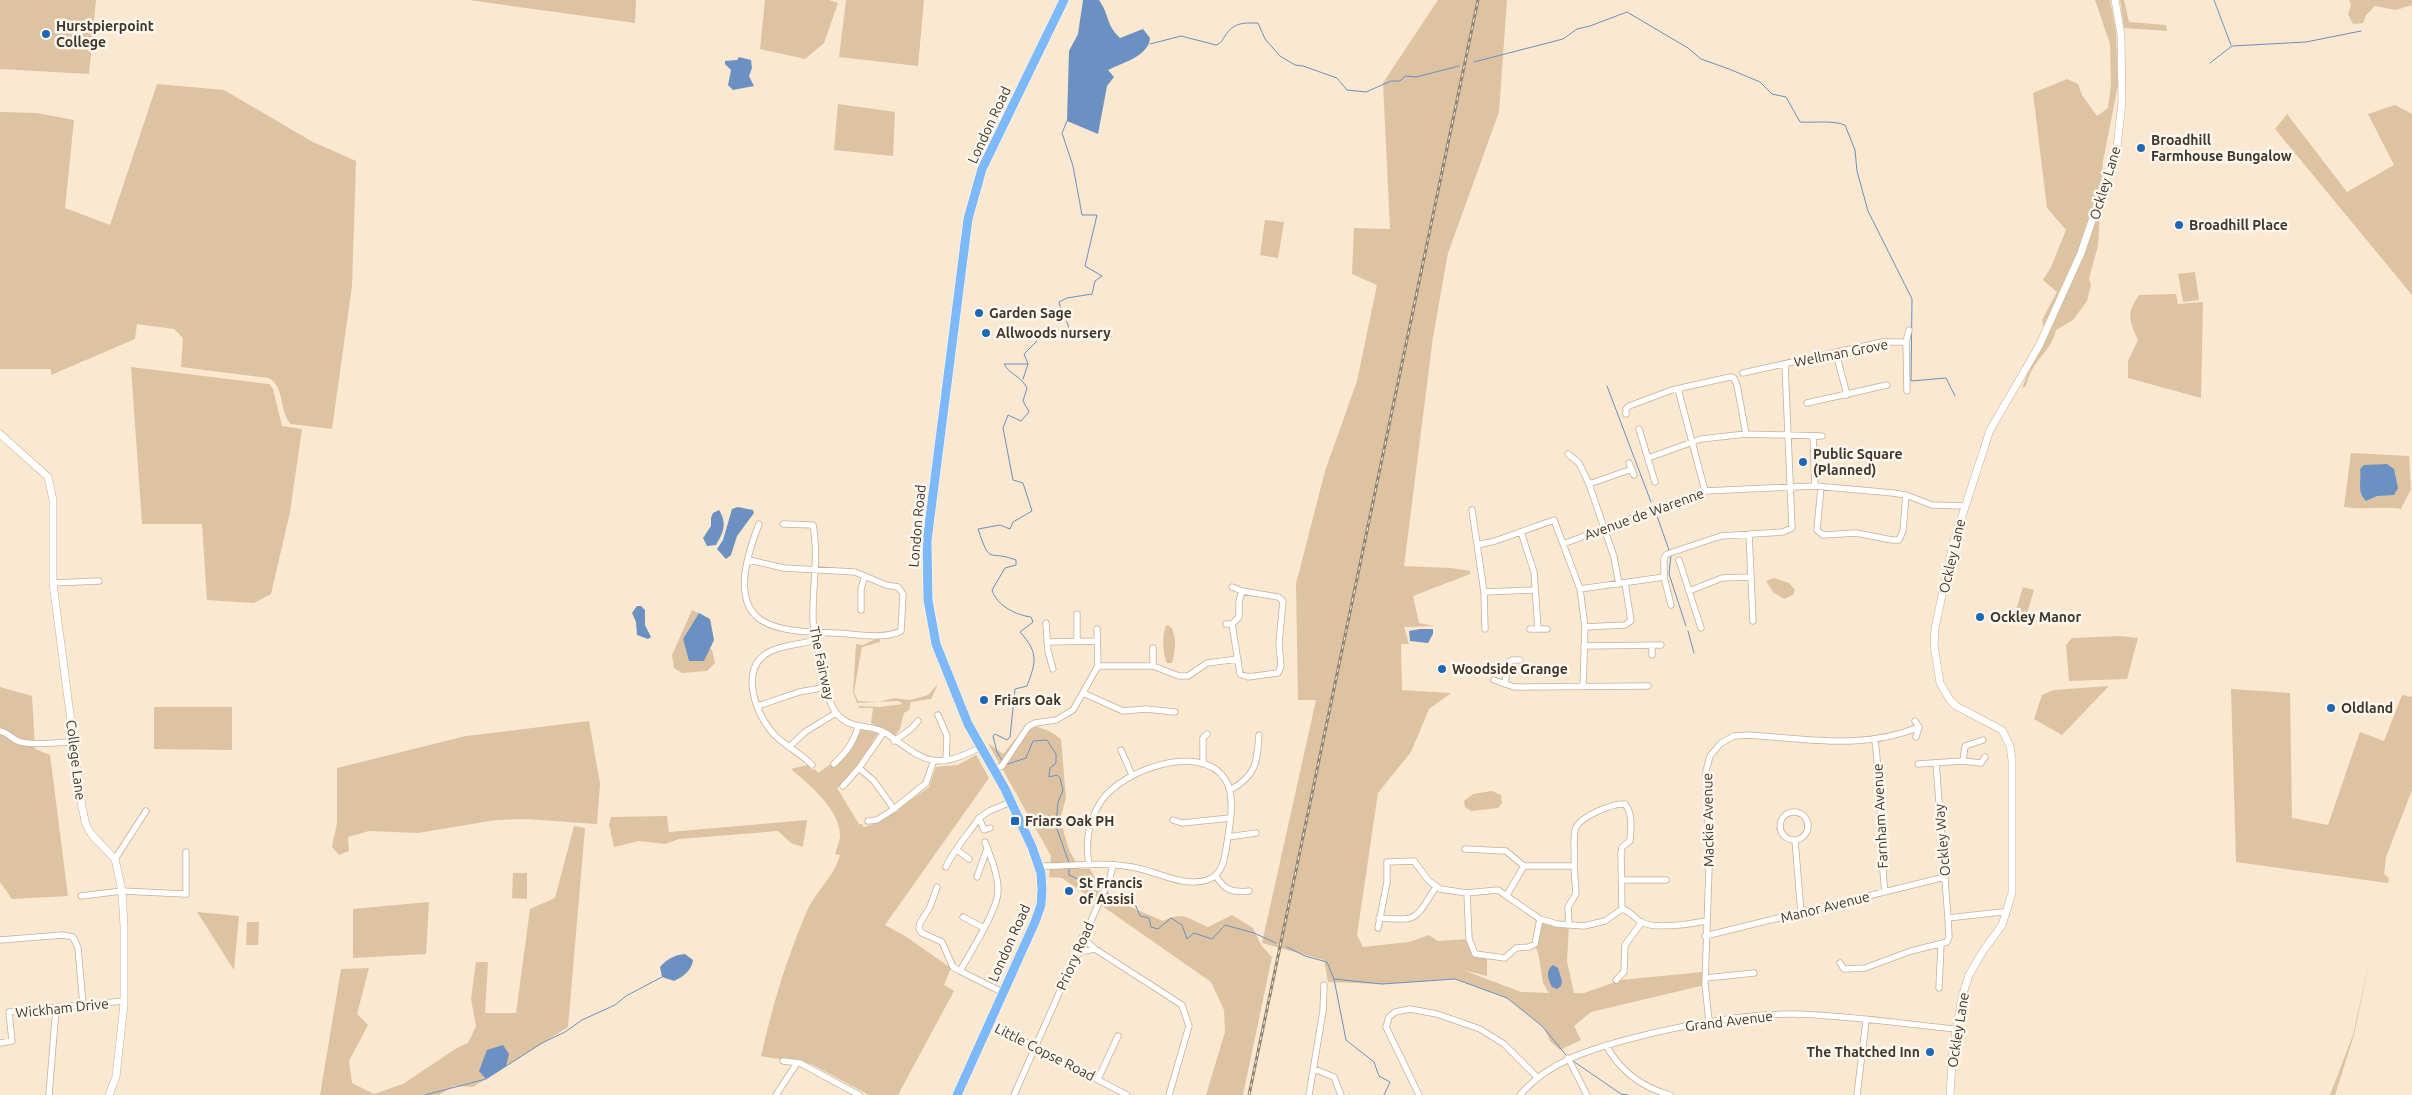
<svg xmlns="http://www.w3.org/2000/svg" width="2412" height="1095" font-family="Ubuntu,sans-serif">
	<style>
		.green { fill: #ddc3a2 }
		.water { fill: #6a91c1 }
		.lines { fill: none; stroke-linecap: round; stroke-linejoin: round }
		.stream { stroke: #6a91c1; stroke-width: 1 }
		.minor-casing { stroke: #c2b19b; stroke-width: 7 }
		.tertiary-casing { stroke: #c2b19b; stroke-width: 8 }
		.primary-casing { stroke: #fff; stroke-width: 10 }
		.minor { stroke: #fff; stroke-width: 5.5 }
		.tertiary { stroke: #fff; stroke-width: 7 }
		.primary { stroke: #7db9f8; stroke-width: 9 }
		.rail-casing { stroke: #908475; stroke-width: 3 }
		.rail { stroke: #fef7ee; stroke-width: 1; stroke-dasharray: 4; stroke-linecap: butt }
		.poi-dot { fill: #1c68b7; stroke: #fef7ee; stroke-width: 2 }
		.labels { text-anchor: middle; stroke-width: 5; stroke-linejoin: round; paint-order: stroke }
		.poi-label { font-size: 14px; font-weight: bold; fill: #3e372e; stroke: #fef7ee; text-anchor: start }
		.street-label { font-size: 14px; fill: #3e372e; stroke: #fef7ee }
	</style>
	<rect width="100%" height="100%" fill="#fae8d1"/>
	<path class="green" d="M0,0H96L89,74L0,69Z
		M469,0H636L635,23Z
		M765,0H829L838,3L824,43L805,59L760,49Z
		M846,0H924L918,66L839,57Z
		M1438,0H1507L1499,112L1448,253L1433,337L1404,566L1451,568L1470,571V574L1413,596L1419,623L1434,626L1404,627L1409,644H1401L1402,690L1451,693L1429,709L1411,752L1378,793L1357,935L1363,947L1409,942L1429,935L1438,941L1469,939L1472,951L1487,955V976L1463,970L1521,992L1549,993L1543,983L1539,957L1535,944L1540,919L1569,925L1567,961L1574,993H1584L1621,980L1702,972L1709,984L1591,1012L1574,1026L1581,1040L1560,1050L1550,1041L1544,1027L1507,998L1455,979L1382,984L1328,982L1324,960L1262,943L1316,700H1298L1296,584L1325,471L1357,381L1377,285L1352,274L1354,228L1390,229L1383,83Z
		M2095,0H2110L2116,32L2118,85L2103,161L2098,246L2089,278L2091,285L2087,301L2073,320L2056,330C2051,353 2031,360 2026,386L2022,388L2034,358L2046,337L2042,320L2057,292L2043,280L2051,267L2066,230L2047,208L2033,93L2067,79L2078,84L2082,95L2097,116L2108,108L2111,85L2110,44Z
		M2120,0H2124L2129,22L2166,25L2167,31L2124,28Z
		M2349,0H2412V5L2396,10L2375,6L2366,15L2363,23L2353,24L2348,14L2351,5Z
		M157,84L224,90L311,141L356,161L352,286L332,429L291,424C278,411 286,388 269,378L181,367L183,338L174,329L137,324L135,339L51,375V369H0V112L37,113L74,120L65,208L110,225Z
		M838,104L895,112L893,156L834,150Z
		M2395,105L2412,114V295L2275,129L2287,114L2347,192L2394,165L2368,114Z
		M1265,220L1284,222L1278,258L1260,255Z
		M2195,272L2199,300L2183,302L2178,274Z
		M2176,294L2178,304L2203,302L2201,398L2128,378V361L2138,340C2129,320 2126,314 2139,295Z
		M131,367L269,384L273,389L282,426L302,429L290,512L271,594L254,603L207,600L202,524H142Z
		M2351,453L2409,456L2411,489L2401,509C2382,506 2363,510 2344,507Z
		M1774,578L1789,583L1795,590L1793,595L1784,599L1773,592L1766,581Z
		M2023,587L2034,590L2027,613L2016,610Z
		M692,610L699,613L683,639L689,660L704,661L709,647L712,650L715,663L707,671L682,673L674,668L672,655Z
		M1167,625L1172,628C1177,641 1175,651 1172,663H1167C1163,655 1161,632 1167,625Z
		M2120,636L2138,638L2127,679L2069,681L2066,645L2072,638Z
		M880,637V642L862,647L854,692L858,701L879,702L894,698L910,700L928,695L938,684L931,699L911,702L909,710L904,713L900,729L895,736L871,723L873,708H859V706L880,707L903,704L898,701L857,703L853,692L856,644L863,645Z
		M2109,686L2062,735L2034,719L2042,695L2054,690Z
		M0,687L32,696L35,749L50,755L68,896L12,899L0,882Z
		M2231,689L2290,693L2292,818L2328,825L2360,732L2384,741L2402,695L2412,697V790L2386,857L2384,874L2389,878L2388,883L2236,862Z
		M154,707H232V750L154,749Z
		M589,721L600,784L597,824L526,819L496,820L418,833L369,831L348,837L349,851L339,855L332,847L337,823V768L466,736Z
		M1027,725C1041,727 1050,730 1061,739L1066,798L1060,819L1069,850L1080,869H1090L1105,896L1163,921C1184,911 1188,919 1208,927L1232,915L1253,928L1261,945L1272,957L1243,1095H1206L1225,1032L1224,1010L1211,982L1062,878L1049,877L1051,856L988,743L1003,754Z
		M861,730L878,733L856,769L837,788L859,824H862L864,827L879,822L929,787L936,767L958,765L976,755L989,778L885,925L905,936L951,968L944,985L954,991L898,1095H869L811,1064L761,1056C772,1007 787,957 807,911C816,891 834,877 840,855L835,854C837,848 840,841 840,835C840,809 808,784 791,769L808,765L811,770L815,769L818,773L831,764L834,766L852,749Z
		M1492,791L1501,795L1502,803L1498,808L1471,811L1465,807L1464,801L1473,794Z
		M667,816L669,832L807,820L803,847L791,843L778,831L679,839L665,844L639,841L614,847L609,825L611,817Z
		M574,826L585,828L568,1027L473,1087L454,1086L439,1095H320L341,969L369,968L357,1014L368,1025L349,1061L352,1083L374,1094L403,1084L457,1048L468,1043L476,1026L471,999L476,962H488L485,1013H516L530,909L555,898Z
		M513,873H527V899L512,898Z
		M429,902L426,954L353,958V909Z
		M197,912L239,916L234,970Z
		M247,922H259L258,945H246Z
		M2370,958L2354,1035L2335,1095H2330L2353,1035Z"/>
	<path class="water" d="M1083,0H1099C1110,16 1106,25 1120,38L1143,29L1150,38C1149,56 1122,63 1108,70L1114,77L1107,86L1098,134L1067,121L1069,51L1078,34Z
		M739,57L751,60L752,68L749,76L754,86L733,90L728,85L731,70L725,64V61L737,60Z
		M2387,464L2394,469L2398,488L2394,495L2377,496L2366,501C2356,491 2362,481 2360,469L2364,465Z
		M738,507L753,510L754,513L737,536L731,555L726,559L717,549L723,540L732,509Z
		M719,510C727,522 724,532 716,545L707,546L703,538L711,526V518L713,513Z
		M637,606H641L645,610V625L651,637L648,639L637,635L636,622L632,613Z
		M699,613L710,619L714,640L704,661H689L683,639Z
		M1420,629H1433V634L1428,643L1410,641L1409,631Z
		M685,954L693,960C692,970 683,977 674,981L662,977L660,967C667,959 674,955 685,954Z
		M1553,965L1558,968L1562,981L1561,986L1557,989L1552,987C1548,980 1545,970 1553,965Z
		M503,1045L509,1054L506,1066L486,1079L479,1071L487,1050Z"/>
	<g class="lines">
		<path class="stream" d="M2214,0L2231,45
			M1150,44L1181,36L1216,45C1222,43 1222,40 1225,36C1234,22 1243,23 1258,23L1265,39L1280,56L1295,65L1303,66L1337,78L1347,90L1366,92L1391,81H1400L1405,76L1416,77L1459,66
			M1474,62L1563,39L1577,29L1590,26L1627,12L1688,48L1701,59L1729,69L1760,82L1772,94L1786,97L1800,122C1814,123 1833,120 1845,125L1855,150L1857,171L1868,211L1912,299L1911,381L1946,378L1955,396
			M2210,63L2232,46L2306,42L2361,31
			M1023,379L1028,364L1024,354L1036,342L1040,334C1050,330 1058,328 1069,332C1069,320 1061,314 1059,302L1067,298L1092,294L1095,281L1102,276L1085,266L1097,215H1082L1073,166L1062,133L1067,121
			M1607,386L1651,502
			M1656,513L1669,550
			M1671,555L1669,574L1686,626
			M1688,631L1694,653
			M1003,762L997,752L993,736L995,734L1007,740L1010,737L1015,689L1027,686C1036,662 1039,653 1020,632L1033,622L1031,617C1016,615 997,606 992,590L1005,568L1016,565V560C987,549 991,567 978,529L1000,525L1010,529L1013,522L1032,511L1023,483L1013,480L1003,428L1008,415L1021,421L1029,412L1023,401L1027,388C1021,376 1010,375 1004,364H1028
			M1005,765L1026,758L1033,741L1047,740L1056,754V763L1050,768L1049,777L1057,775L1060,778L1063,790L1058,802L1056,826L1069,863
			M1069,867V875L1099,889
			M1107,893L1136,906L1140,916L1149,918L1151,927L1158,929L1171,918L1182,925L1187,939L1194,933L1212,939L1225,925L1254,933L1276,943
			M1287,947L1305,956L1327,962L1334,979L1346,1040L1374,1062L1379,1076L1390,1082L1384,1095
			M1334,979L1382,984L1455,979L1507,998L1542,1026L1566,1055
			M1573,1061L1621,1094L1628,1095
			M425,1095L486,1079L542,1043L565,1032L582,1020L615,1005L626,996L662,977"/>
		<defs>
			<path id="minor" d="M1836,353L1847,395
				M1743,373L1882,342H1906
				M1678,389L1705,491
				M1907,391L1906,342L1909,330
				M1807,403L1887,385
				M1626,414V409L1629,406L1672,390L1730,377L1734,378L1737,385L1746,434
				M1639,429L1655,482
				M1813,436L1815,486
				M1568,454L1579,463L1589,484L1614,557L1619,584
				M1648,458L1701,439L1746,434L1822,436
				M1629,463L1634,475
				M1589,484L1632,469
				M1821,487L1817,530L1823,535L1856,533L1892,540H1899L1903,531L1906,495
				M1472,510L1484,592L1485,629
				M783,524L813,525C819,556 812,589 813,620C814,640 821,660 825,679C828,693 829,707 840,717C853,730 872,724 886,733C926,762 934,771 981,747
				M1521,532L1534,572L1538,629
				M1749,534L1753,621
				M1563,544L1705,491L1815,486L1893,493L1906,495L1932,505L1964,506
				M1477,545L1495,541L1554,520L1580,589L1585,627L1583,687
				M749,560L784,568L855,572L886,585L898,587L903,594L901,631C883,640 856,634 837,633C814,632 781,633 761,620C731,600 749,550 759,524
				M1679,560L1689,591
				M1664,577L1671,605
				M53,583L99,581
				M1232,587L1242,591L1278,597L1283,601L1279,643L1281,666L1278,673L1248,677L1240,674L1232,624
				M1580,589L1664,577V558L1667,554L1721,536L1783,532L1792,528L1785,364
				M1484,592L1535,590
				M861,610V589L865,576
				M1077,614V641
				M1046,623L1048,651L1053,669
				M1226,624H1232L1239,617V602L1242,591
				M1585,627L1625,625L1631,621L1625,583
				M1701,628L1689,591L1722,578L1751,577
				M1530,629H1547
				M1047,642L1097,641
				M1652,645V655
				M1584,646L1661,645
				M1098,666H1153L1179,676H1188L1207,663L1238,659
				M1153,666V648
				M1494,680L1514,687L1648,686
				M1505,684L1508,663L1512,660H1520
				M1083,693L1123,711L1145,709L1175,712
				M758,706L799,692L827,687
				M938,715L947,736L946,761
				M0,731C9,733 12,740 21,742C38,746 57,742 74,742
				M884,732L859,768L874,781L894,809L926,783L934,760
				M1916,737L1919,727
				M894,741L911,729L918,721
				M1875,741C1882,791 1879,842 1885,892
				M789,747L805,732L836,713
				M1121,750L1132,775
				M1963,761L1965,746L1983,740
				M834,764C846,752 854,743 858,726
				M1203,764V738L1207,734
				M1918,764L1963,761L1981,763L1985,757
				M812,765C800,752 782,745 771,731C754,710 739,666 771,651C784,645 802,644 816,640
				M994,769L1002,766L1028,727L1035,723L1056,720L1073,710L1098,666L1097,629
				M843,786L859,768
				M1230,790C1256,776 1257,763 1259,735
				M1780 826a14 14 0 1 1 28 0a14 14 0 1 1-28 0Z
				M1173,820L1182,823L1230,818
				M868,821L877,820L894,809
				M990,828L984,830L979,818L989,811L1011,802
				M1228,837L1256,833
				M1795,840L1801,913
				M985,842C991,858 998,874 998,891C998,909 970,953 960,971L1002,992
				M1465,849L1506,851L1524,866
				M957,850L969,859
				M115,859L146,811
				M1039,866C1072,867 1108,860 1141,869C1161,874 1186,887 1207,880C1223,875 1225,857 1227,843C1230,824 1236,796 1225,779C1201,742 1123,770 1102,800C1089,819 1085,842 1089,865
				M1574,866C1575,855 1573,841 1575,830C1578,817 1613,803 1625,804C1633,814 1631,829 1630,841L1622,847L1621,853L1622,909
				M946,867C952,852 969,833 979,818
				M1216,876C1224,890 1233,893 1249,891
				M977,877L987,849
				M1621,880H1666
				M937,887L930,907L920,923L919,929L922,933L942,942L953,967L960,971
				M1467,893L1469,939L1475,954L1505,958L1516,948L1529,947L1535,944L1540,919
				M1507,895L1524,866H1574L1576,894L1568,907L1569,925
				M81,896L122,891L186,894V852
				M963,917L984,928
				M1379,918C1420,921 1414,920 1436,887
				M1948,918L2002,912L2006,915
				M1378,928L1387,882V862L1414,861L1429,881L1440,889L1467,893L1498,890L1540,919L1557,924L1584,926L1605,921L1622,909C1631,911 1634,918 1641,922C1656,930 1690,924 1706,921
				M1705,936L1945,877
				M1082,937L1095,949L1182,1005L1189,1026L1169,1095
				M0,940L63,935L73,937L78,948L83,1005
				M1074,956L1084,951L1095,949
				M1840,963L1844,969L1865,968L1911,951L1947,942L1949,937L1948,918L1936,763
				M1706,978L1754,973
				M1616,980L1624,972L1625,945L1642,922
				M1939,988L1941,944
				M1709,1021L1705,984L1709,868L1706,771L1710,756L1721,743L1734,736L1749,735C1807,739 1864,750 1919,727L1915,721
				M989,1023L1127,1095
				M0,1043L12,1041L9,1012L124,1001
				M1606,1045C1620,1071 1641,1087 1670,1095
				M1568,1058L1587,1095
				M783,1061L800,1063L859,1095
				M1314,1069L1334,1077L1341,1095
				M1098,1079L1118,1036
				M49,1095L56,1008
				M776,1095L797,1063
				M1014,1095L1110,878L1113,865
				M1309,1095L1323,1011L1324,985
				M1419,1095L1386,1027L1389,1017L1395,1012L1410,1009L1437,1014L1480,1029L1504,1044L1537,1077
				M1520,1095C1548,1062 1588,1050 1629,1039C1683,1025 1738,1014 1793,1014C1846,1015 1903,1024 1956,1029
				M1857,1095L1866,1021"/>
			<path id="tertiary" d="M0,434L48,477L53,500V583L82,807L86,825L92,835L115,859L122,891L124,927V1004L116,1077L109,1095
				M1950,1095L1953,1048L1962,997L1969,975L1983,951L2002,925L2012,893V760L2010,746L2002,730L1956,706L1950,700L1940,683L1934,645L1935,628L1953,544L1990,430L2039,346L2081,253L2117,147L2122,102L2121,35L2115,0"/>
			<path id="primary" d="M957,1095L1035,922L1041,905L1042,890L1041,873L1032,847L1005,789L968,724L936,644L928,600L927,541L968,219L982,169L1064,0"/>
		</defs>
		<use href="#minor" class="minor-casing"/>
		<use href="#tertiary" class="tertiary-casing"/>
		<use href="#primary" class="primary-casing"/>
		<use href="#minor" class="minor"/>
		<use href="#tertiary" class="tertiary"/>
		<use href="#primary" class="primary"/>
		<defs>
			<path id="rail" d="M1249,1095L1478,0"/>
		</defs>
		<use href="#rail" class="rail-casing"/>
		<use href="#rail" class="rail"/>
	</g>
	<g class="poi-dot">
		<circle cx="46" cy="34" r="5"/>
		<circle cx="2141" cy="148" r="5"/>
		<circle cx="2179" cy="225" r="5"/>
		<circle cx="979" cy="313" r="5"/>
		<circle cx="986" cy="333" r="5"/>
		<circle cx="1803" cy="462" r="5"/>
		<circle cx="1980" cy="617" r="5"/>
		<circle cx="1442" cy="669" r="5"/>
		<circle cx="984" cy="700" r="5"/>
		<circle cx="2331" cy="708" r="5"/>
		<rect x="1010" y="816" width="10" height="10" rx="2.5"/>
		<circle cx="1069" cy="891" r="5"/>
		<circle cx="1930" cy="1052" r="5"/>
	</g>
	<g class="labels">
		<g class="poi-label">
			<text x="56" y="31">Hurstpierpoint<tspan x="56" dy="16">College</tspan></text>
			<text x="2151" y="145">Broadhill<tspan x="2151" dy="16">Farmhouse Bungalow</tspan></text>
			<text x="2189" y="230">Broadhill Place</text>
			<text x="989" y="318">Garden Sage</text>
			<text x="996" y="338">Allwoods nursery</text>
			<text x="1813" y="459">Public Square<tspan x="1813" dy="16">(Planned)</tspan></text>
			<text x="1990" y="622">Ockley Manor</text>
			<text x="1452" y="674">Woodside Grange</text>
			<text x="994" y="705">Friars Oak</text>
			<text x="2341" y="713">Oldland</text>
			<text x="1025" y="826">Friars Oak PH</text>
			<text x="1079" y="888">St Francis<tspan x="1079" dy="16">of Assisi</tspan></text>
			<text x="1920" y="1057" text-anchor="end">The Thatched Inn</text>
		</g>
		<g class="street-label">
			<text transform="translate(989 125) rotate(-65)" y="5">London Road</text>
			<text transform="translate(2105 183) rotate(-73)" y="5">Ockley Lane</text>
			<text transform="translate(1841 353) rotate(-11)" y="5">Wellman Grove</text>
			<text transform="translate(1644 514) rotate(-20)" y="5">Avenue de Warenne</text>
			<text transform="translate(917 526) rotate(-85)" y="5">London Road</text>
			<text transform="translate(1952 556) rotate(-77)" y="5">Ockley Lane</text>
			<text transform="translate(822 663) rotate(78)" y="5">The Fairway</text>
			<text transform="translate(76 760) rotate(83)" y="5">College Lane</text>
			<text transform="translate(1880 816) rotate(-93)" y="5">Farnham Avenue</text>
			<text transform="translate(1708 820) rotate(-91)" y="5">Mackie Avenue</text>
			<text transform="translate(1942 840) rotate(-95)" y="5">Ockley Way</text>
			<text transform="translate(1825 907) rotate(-14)" y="5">Manor Avenue</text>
			<text transform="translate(1009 943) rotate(-66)" y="5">London Road</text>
			<text transform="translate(1075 956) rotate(-66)" y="5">Priory Road</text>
			<text transform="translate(62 1008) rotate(-6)" y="5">Wickham Drive</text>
			<text transform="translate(1729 1021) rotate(-7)" y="5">Grand Avenue</text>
			<text transform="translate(1958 1030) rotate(-81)" y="5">Ockley Lane</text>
			<text transform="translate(1045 1052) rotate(27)" y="5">Little Copse Road</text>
		</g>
	</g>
</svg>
